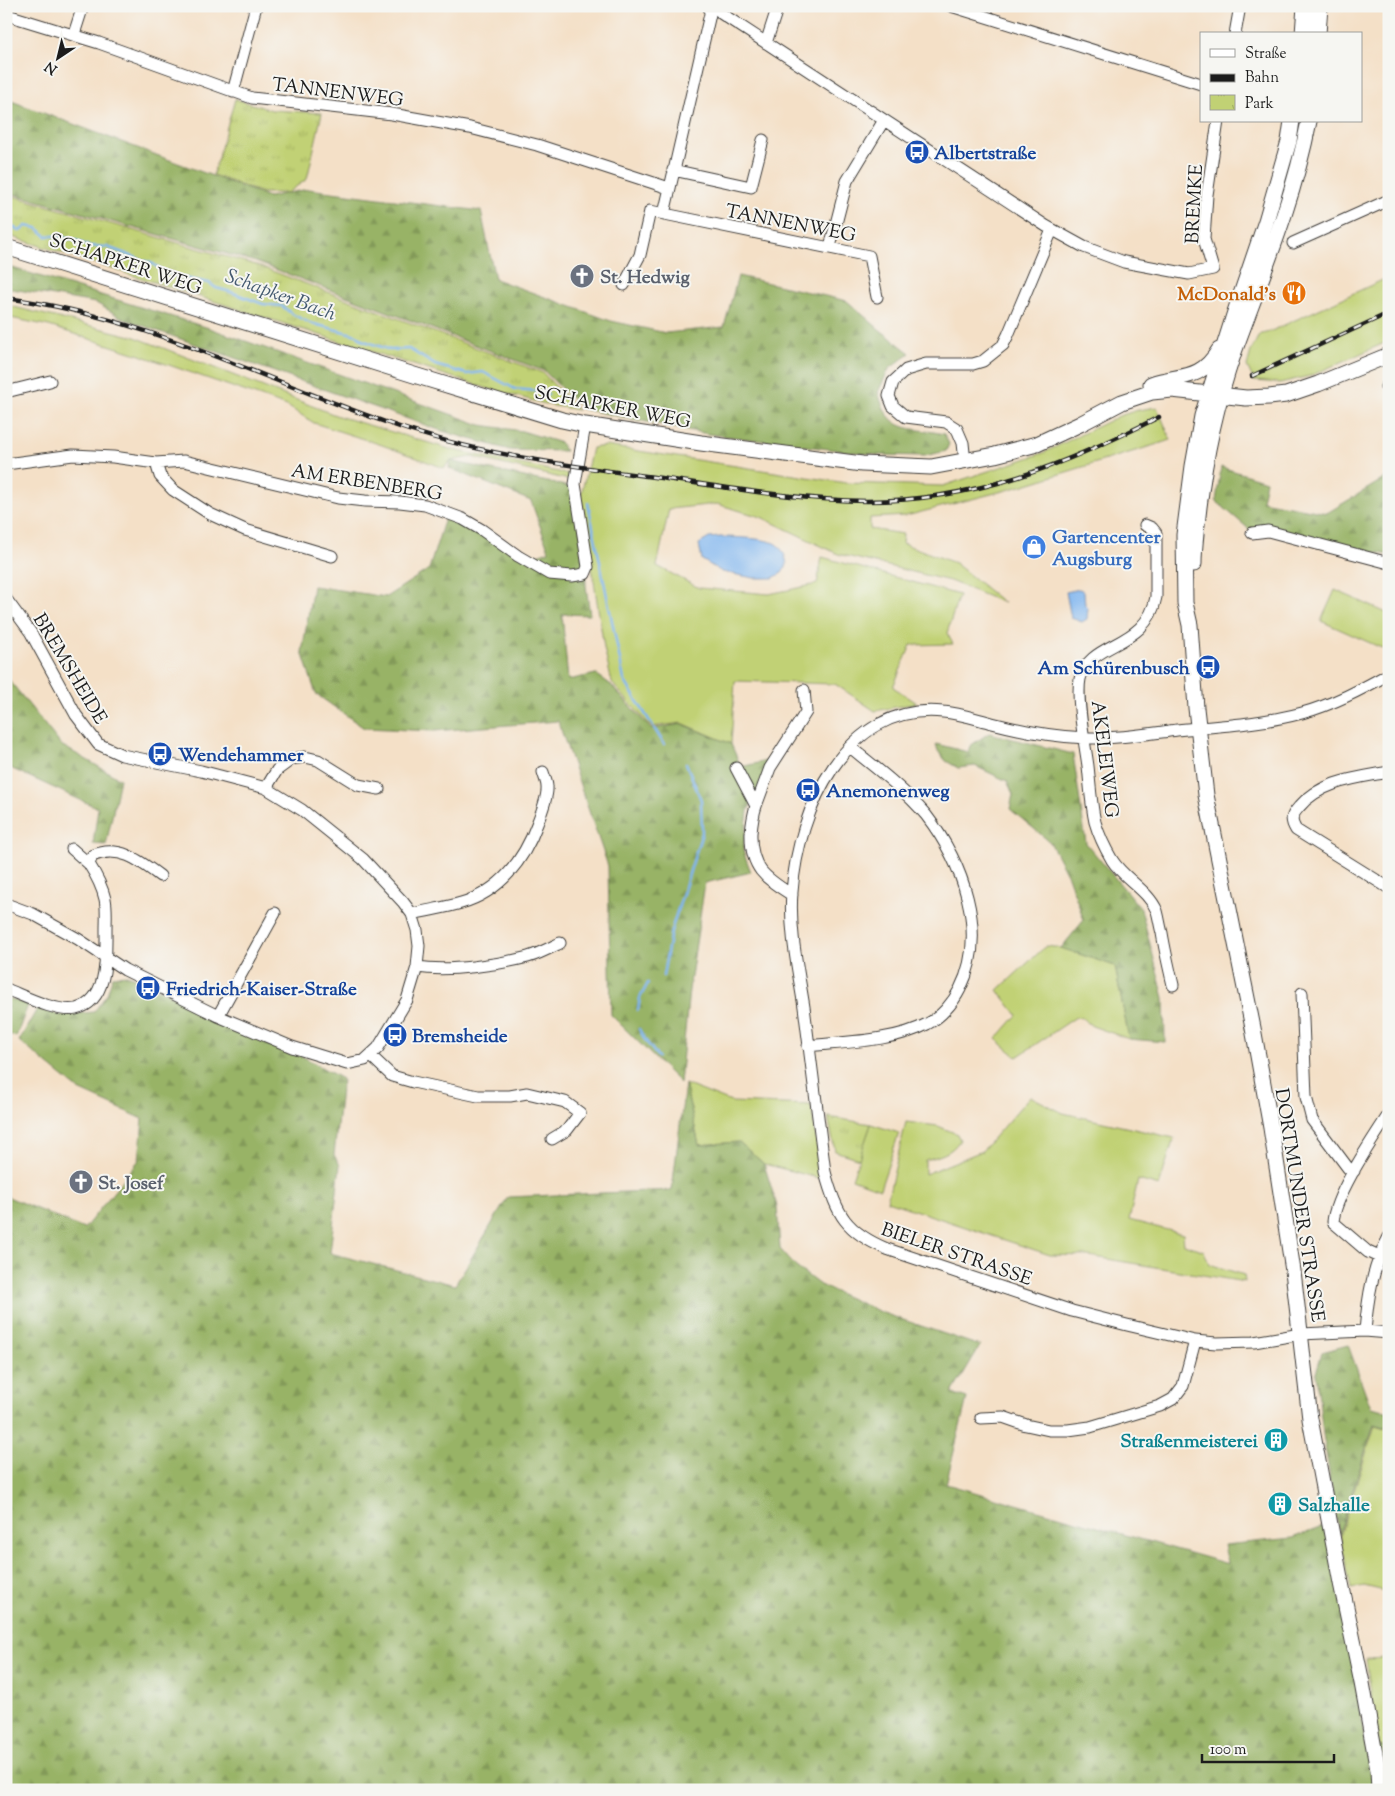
<svg xmlns="http://www.w3.org/2000/svg" width="1395" height="1796" font-family="'Sorts Mill Goudy',serif">
	<style>
		.green { fill: #c1d174; stroke: #6e7648 }
		.forest { fill: url(#forest-firs); stroke: #5a6841 }
		.park { fill: url(#park-tufts); stroke: #6e7648 }
		.water { fill: #81b6ef; stroke: #4e6986 }
		.lines { fill: none; stroke-linecap: round; stroke-linejoin: round }
		.stream { stroke: #81b6ef; stroke-width: 2.5 }
		.street-casing { stroke: #3c3936; stroke-width: 13 }
		.secondary-casing { stroke: #3c3936; stroke-width: 17 }
		.street { stroke: #fff; stroke-width: 11 }
		.secondary { stroke: #fff; stroke-width: 15 }
		.rail-casing { stroke: #1c1c1c; stroke-width: 4.5 }
		.rail { stroke: #f6f6f2; stroke-width: 2.5; stroke-dasharray: 8; stroke-linecap: butt }
		.labels { text-anchor: middle; stroke-width: 4; stroke-linejoin: round; paint-order: stroke }
		.street-label { font-size: 19px; fill: #1c1c1c; stroke: #f6f6f2 }
		.transit-label { font-size: 19px; font-weight: bold; fill: #164399; stroke: #f6f6f2; text-anchor: start }
		.worship-label { font-size: 19px; font-weight: bold; fill: #5b616d; stroke: #f6f6f2; text-anchor: start }
		.food-label { font-size: 19px; font-weight: bold; fill: #c56008; stroke: #f6f6f2; text-anchor: end }
		.shop-label { font-size: 19px; font-weight: bold; fill: #366cbe; stroke: #f6f6f2; text-anchor: start }
		.culture-label { font-size: 19px; font-weight: bold; fill: #0d838f; stroke: #f6f6f2; text-anchor: end }
		.water-label { font-size: 20px; font-style: italic; fill: #445a70; stroke: #f6f6f2 }
	</style>
	<defs>
		<pattern id="forest-firs" width="22" height="20" patternUnits="userSpaceOnUse" patternTransform="scale(1.25)"><rect width="22" height="20" fill="#98b366"/><path d="M5 1l3.5 6h-7zM16 11l3.5 6h-7z" fill="#829958"/></pattern>
		<pattern id="park-tufts" width="24" height="20" patternUnits="userSpaceOnUse" patternTransform="scale(1.25)"><rect width="24" height="20" fill="#c1d174"/><path d="M3 7l-1-3M5 7V3M7 7l1-3M15 17l-1-3M17 17v-4M19 17l1-3" fill="none" stroke="#a5b364"/></pattern>
	</defs>
	<rect width="100%" height="100%" fill="#f6f6f2"/>
	<filter id="ink" filterUnits="userSpaceOnUse"><feTurbulence type="fractalNoise" baseFrequency=".02" numOctaves="2"/><feDisplacementMap in="SourceGraphic" scale="10" xChannelSelector="R" yChannelSelector="G"/><feConvolveMatrix kernelMatrix="1 2 1 2 8 2 1 2 1" color-interpolation-filters="sRGB"/></filter>
	<filter id="wash" filterUnits="userSpaceOnUse"><feTurbulence type="fractalNoise" baseFrequency=".0096" numOctaves="4" result="noise"/><feDisplacementMap in="SourceGraphic" scale="20" xChannelSelector="R" yChannelSelector="G"/><feGaussianBlur stdDeviation="1.12" result="paint"/><feColorMatrix in="noise" values="0 0 0 0 0 0 0 0 0 0 0 0 0 0 0 0 0 1.4 0 .05"/><feComposite in="paint" operator="in"/></filter>
	<g filter="url(#wash)">
		<rect width="100%" height="100%" fill="#f4e0c7"/>
		<path class="green" d="M1389,277V341L1310,376L1280,383L1254,381L1247,366L1251,351L1259,335L1269,332Z
			M6,305L135,337L338,416L453,450L568,474L569,480L472,457L450,461L444,468L382,445L314,423L287,406L140,355L49,326L6,317Z
			M1157,407L1171,440L1011,489L906,516L870,518V529L903,534L902,543L955,563L1004,603L950,581L838,554L761,517L717,504L669,509L657,566L699,588L769,594L817,584L822,557L959,595L947,633L953,644L911,645L893,687L917,703L875,711L835,684L735,681L731,744L682,723L651,727L612,683L604,648L581,495L592,448L606,446L846,483L943,486L1043,453L1119,416L1138,410Z
			M1335,590L1389,614V645L1386,650L1321,621Z
			M1046,946L1061,948L1115,966L1129,1039L1092,1026L1082,1018L1076,1017L1017,1057L996,1039L1017,1015L998,990Z
			M685,1084L731,1102L811,1105L822,1179L764,1164L739,1142L699,1145Z
			M1030,1096L1063,1113L1174,1138L1159,1186L1138,1180L1129,1220L1183,1234L1184,1244L1204,1251L1209,1264L1244,1275L1245,1282L1089,1256L1050,1255L887,1201L906,1122L938,1126L957,1134L960,1140C951,1154 939,1156 925,1160V1174L982,1151Z
			M871,1124L899,1133L880,1189L852,1179Z
			M1375,1425L1389,1429V1592L1364,1586L1351,1589L1340,1535Z
			M1389,1658V1748L1379,1746L1366,1659Z"/>
		<path class="forest" d="M6,99L269,197L308,189L481,211L495,279L611,321L666,333L724,327L738,276L847,301L879,329L910,353L889,369L878,392C890,435 908,426 944,434L949,444L946,451L925,456L877,455L708,434L582,409L544,371L256,262L6,192Z
			M6,266L209,328L481,425L522,431L561,443L565,451L510,450L445,432L124,319L96,303L6,288Z
			M450,461L575,488L585,558L586,586L590,615L562,614L568,680L596,674L610,684L651,729L682,724L731,744L741,767L770,760L748,811L743,851L751,872L705,883L689,990L680,1083L611,1015L608,866L558,721L434,731L364,728L316,694L302,652L313,586L386,597L429,569L445,518L531,557L549,551L531,501L449,468Z
			M1221,467L1266,481L1262,501L1327,513L1387,477H1389V555L1268,530H1250L1216,501Z
			M6,676L61,745L120,779L106,845L93,844L98,808L6,766Z
			M989,733L1073,754L1086,843L1141,909L1164,998L1165,1042L1129,1039L1115,966L1061,948L1084,920L1068,876L1050,842L1010,809L1013,794L1007,781L975,766L958,768L946,761L938,751L936,744L968,752L970,746Z
			M128,975L302,1056L342,1079L334,1155L340,1165L330,1253L455,1285L508,1197L672,1190L685,1084L699,1145L739,1142L764,1164L777,1206L780,1249L796,1267L820,1285L883,1313L980,1346L952,1393L967,1398L946,1484L1228,1564L1224,1545L1293,1538L1325,1526L1352,1653L1365,1743L1389,1749V1790H6V1196L84,1229L139,1160L143,1119L79,1090L19,1041L37,1009L60,1015L94,1012L107,994L113,976Z
			M6,997L28,1005L16,1037L6,1033Z
			M1348,1345L1371,1408L1389,1412V1428L1374,1424L1339,1534L1323,1434L1316,1373L1322,1352Z"/>
		<path class="park" d="M235,99L272,110L322,113L307,179L287,193H262L213,175Z
			M6,194L256,265L543,373L578,410L549,405L486,388L6,235Z
			M828,1117L871,1124L859,1159L835,1151Z"/>
		<path class="water" d="M720,537C733,537 766,538 776,544C783,549 786,557 787,565L782,573L773,578H754L722,572L702,560L699,544L709,538Z
			M1080,589L1084,592L1085,605L1088,608L1087,619L1082,622L1071,618L1066,592Z"/>
		<g class="lines">
			<path class="stream" d="M6,223L20,231L26,226L37,228L46,236H58L78,241L88,246L107,247L153,264L163,271L179,277L209,283L216,288L231,292L263,304L282,306L292,314L310,323L357,335L362,340L390,350L409,349L435,365L467,374L483,372L515,389L538,391L548,395
				M588,503L624,680L664,744
				M663,976L671,931L702,833L701,800L686,763
				M638,1010L640,998L648,983
				M639,1029L645,1040L658,1057"/>
		</g>
	</g>
	<g filter="url(#ink)">
		<g class="lines">
			<defs>
				<path id="street" d="M715,6L722,14L1046,226L1084,247L1124,262L1189,274L1213,269L1204,239L1207,195L1218,121
					M951,6L1201,84
					M6,16L14,17L99,43L252,98L392,114L470,128L537,145L669,188
					M74,34L83,6
					M1235,34L1240,6
					M766,43L778,6
					M233,92L256,6
					M673,170L751,187L763,140
					M664,214L710,14L709,6
					M1293,243L1389,200
					M830,247L847,181L884,120
					M624,285L640,255L650,211L869,256L877,297
					M1386,387H1389
					M6,392L50,381
					M965,462L963,443L957,429L946,422L906,417L893,406L889,396L893,382L906,370L926,364H973L983,361L1003,345L1008,335L1052,230
					M156,463L160,476L173,490L210,514L245,530L332,556
					M6,464L73,455L113,457L156,463L184,461L338,498L365,501L400,502L425,505L463,519L482,530L518,556L549,574L572,576L585,574L588,567L575,484L585,425
					M1145,525L1152,528L1156,533V597C1147,649 1089,640 1080,679C1076,699 1085,744 1088,766C1090,784 1091,804 1095,822C1099,836 1105,848 1112,860C1124,879 1148,890 1157,911C1159,918 1160,926 1162,933C1165,951 1169,968 1173,985
					M1252,533L1268,531L1389,563
					M6,599L31,633L76,715L98,744L122,755L201,771L266,788L302,810L363,859L403,902L412,914L417,930L419,946L417,967L407,1000L378,1048L365,1060L347,1064L292,1047L218,1016L125,970L78,939L33,914L6,904
					M1389,674C1362,689 1332,705 1302,713C1261,724 1218,726 1177,730C1146,734 1117,739 1086,738C1054,737 1023,731 992,723C976,719 959,713 943,712C845,702 798,810 792,892C789,930 798,969 804,1007C811,1062 818,1117 825,1172C836,1214 846,1232 887,1249L1072,1311L1127,1325L1195,1341L1216,1343L1254,1342L1301,1334L1365,1331L1389,1333
					M736,768L756,806C753,815 752,823 751,833C750,868 765,878 792,895
					M1389,772C1357,778 1321,781 1299,807C1291,816 1290,820 1296,830L1389,888
					M266,788L277,770L292,759L305,757L318,760L358,785L379,789
					M756,806L770,768L806,712L804,690
					M72,849L89,864
					M412,914C428,910 445,908 461,903C500,892 524,860 537,824C541,814 548,796 547,787C547,782 544,776 543,772
					M417,967C449,972 497,965 528,957C539,954 550,948 560,943
					M6,989C24,996 57,1013 76,1009C109,1001 106,955 106,929C106,920 107,908 105,899C102,886 96,875 89,864L92,856C118,844 139,860 160,876
					M1302,993L1306,1097L1312,1120L1348,1168L1354,1171
					M218,1016L275,913
					M808,1046C844,1042 896,1041 927,1024C941,1017 953,1003 960,989C989,932 962,862 926,815C904,789 876,768 850,747
					M371,1056L392,1076L413,1082L478,1096H510L527,1093L565,1102L580,1113L567,1130L552,1139
					M1379,1257L1368,1252L1333,1222C1335,1194 1373,1139 1389,1114
					M1365,1331C1368,1297 1372,1268 1389,1237
					M981,1418L1003,1417L1026,1425L1049,1430H1068L1090,1427L1160,1406L1173,1399L1183,1386L1195,1341"/>
				<path id="secondary" d="M1303,34L1305,6
					M1318,34L1320,6
					M1292,121L1289,141L1266,221L1235,312L1202,416L1193,466L1184,535L1185,603L1190,625L1196,708L1206,795L1253,1028L1271,1128L1293,1271L1310,1419L1341,1583L1362,1683L1378,1770L1379,1790
					M6,247L414,375L562,420L585,425L701,443L862,464L931,467L995,455L1037,444L1080,424L1122,402L1152,392L1172,390L1246,398L1269,397L1286,395L1318,384L1389,355
					M1151,384C1180,374 1200,382 1219,350
					M1194,564C1194,545 1197,526 1199,507C1205,455 1217,402 1234,352C1262,275 1293,203 1309,121"/>
			</defs>
			<use href="#street" class="street-casing"/>
			<use href="#secondary" class="secondary-casing"/>
			<use href="#street" class="street"/>
			<use href="#secondary" class="secondary"/>
			<defs>
				<path id="rail" d="M6,298C140,315 262,379 388,423C472,453 558,464 646,476C719,486 793,500 867,501C976,501 1064,465 1159,417
					M1252,376L1389,313"/>
			</defs>
			<use href="#rail" class="rail-casing"/>
			<use href="#rail" class="rail"/>
		</g>
	</g>
	<defs>
		<symbol id="bus-disc" viewBox="-11 -11 22 22"><circle r="9.5" fill="#1a4fb4" stroke="#f6f6f2"/><path d="M-5-6H5V4H4V6H2V4H-2V6H-4V4H-5ZM-3.5-4V0h7V-4ZM-3.5 1.2v1.5H-2V1.2ZM2 1.2v1.5H3.5V1.2Z" fill="#fff"/></symbol>
		<symbol id="church-disc" viewBox="-11 -11 22 22"><circle r="9.5" fill="#6b7280" stroke="#f6f6f2"/><path d="M-1.2-6h2.4v3.5h3.3v2.4h-3.3V6h-2.4V-.1h-3.3v-2.4h3.3Z" fill="#fff"/></symbol>
		<symbol id="restaurant-disc" viewBox="-11 -11 22 22"><circle r="9.5" fill="#e8710a" stroke="#f6f6f2"/><path d="M-5-6h1v4h1v-4h1v4h1v-4h1v5L-1.5 .5V6h-2V.5L-5-1ZM5-6V6H3V1.5H1.5Q1.5-4 5-6Z" fill="#fff"/></symbol>
		<symbol id="shop-disc" viewBox="-11 -11 22 22"><circle r="9.5" fill="#3f7fe0" stroke="#f6f6f2"/><path d="M-5-2.5h2.3a2.7 3.5 0 0 1 5.4 0H5L5.5 6h-11ZM-1.5-2.5h3a1.5 2.3 0 0 0-3 0Z" fill="#fff"/></symbol>
		<symbol id="building-disc" viewBox="-11 -11 22 22"><circle r="9.5" fill="#0f9aa8" stroke="#f6f6f2"/><path d="M-4-6H4V6H1V3H-1V6H-4ZM-2.5-4.3h1.7v1.8h-1.7ZM.8-4.3h1.7v1.8H.8ZM-2.5-1h1.7V.8h-1.7ZM.8-1h1.7V.8H.8Z" fill="#fff"/></symbol>
	</defs>
	<g fill-rule="evenodd">
		<use href="#bus-disc" x="903" y="138" width="28" height="28"/>
		<use href="#church-disc" x="568" y="262" width="28" height="28"/>
		<use href="#restaurant-disc" x="1280" y="279" width="28" height="28"/>
		<use href="#shop-disc" x="1020" y="533" width="28" height="28"/>
		<use href="#bus-disc" x="1194" y="653" width="28" height="28"/>
		<use href="#bus-disc" x="146" y="740" width="28" height="28"/>
		<use href="#bus-disc" x="794" y="776" width="28" height="28"/>
		<use href="#bus-disc" x="134" y="974" width="28" height="28"/>
		<use href="#bus-disc" x="381" y="1021" width="28" height="28"/>
		<use href="#church-disc" x="67" y="1168" width="28" height="28"/>
		<use href="#building-disc" x="1262" y="1426" width="28" height="28"/>
		<use href="#building-disc" x="1266" y="1490" width="28" height="28"/>
	</g>
	<g class="labels">
		<g class="street-label">
			<text transform="translate(338 91) rotate(7)" y="7">TANNENWEG</text>
			<text transform="translate(1193 204) rotate(-87)" y="7">BREMKE</text>
			<text transform="translate(791 222) rotate(11)" y="7">TANNENWEG</text>
			<text transform="translate(126 263) rotate(18)" y="7">SCHAPKER WEG</text>
			<text transform="translate(613 406) rotate(11)" y="7">SCHAPKER WEG</text>
			<text transform="translate(367 481) rotate(9)" y="7">AM ERBENBERG</text>
			<text transform="translate(71 668) rotate(59)" y="7">BREMSHEIDE</text>
			<text transform="translate(1106 759) rotate(83)" y="7">AKELEIWEG</text>
			<text transform="translate(1301 1205) rotate(81)" y="7">DORTMUNDER STRASSE</text>
			<text transform="translate(957 1253) rotate(19)" y="7">BIELER STRASSE</text>
		</g>
		<g class="transit-label">
			<text x="934" y="159">Albertstraße</text>
			<text x="1190" y="674" text-anchor="end">Am Schürenbusch</text>
			<text x="178" y="761">Wendehammer</text>
			<text x="826" y="797">Anemonenweg</text>
			<text x="166" y="995">Friedrich-Kaiser-Straße</text>
			<text x="412" y="1042">Bremsheide</text>
		</g>
		<g class="worship-label">
			<text x="600" y="283">St. Hedwig</text>
			<text x="98" y="1189">St. Josef</text>
		</g>
		<g class="food-label">
			<text x="1276" y="300">McDonald's</text>
		</g>
		<g class="shop-label">
			<text x="1052" y="543">Gartencenter<tspan x="1052" dy="22">Augsburg</tspan></text>
		</g>
		<g class="culture-label">
			<text x="1258" y="1447">Straßenmeisterei</text>
			<text x="1298" y="1511" text-anchor="start">Salzhalle</text>
		</g>
		<g class="water-label">
			<text transform="translate(281 294) rotate(20)" y="7">Schapker Bach</text>
		</g>
	</g>
	<rect width="1395" height="1796" fill="none" stroke="#f6f6f2" stroke-width="25"/>
	<rect x="1200" y="32" width="162" height="90" fill="#f6f6f2" stroke="#9f9f9c"/>
	<rect x="1210" y="49" width="25" height="8" fill="#ffffff" stroke="#9f9f9c"/>
	<text x="1245" y="58" font-size="15" fill="#1c1c1c">Straße</text>
	<rect x="1210" y="74" width="25" height="8" fill="#1c1c1c" stroke="#9f9f9c"/>
	<text x="1245" y="82" font-size="15" fill="#1c1c1c">Bahn</text>
	<rect x="1210" y="95" width="25" height="15" fill="url(#park-tufts)" stroke="#9f9f9c"/>
	<text x="1245" y="108" font-size="15" fill="#1c1c1c">Park</text>
	<g transform="translate(58 58) rotate(215)" stroke="#f6f6f2" stroke-width="4" paint-order="stroke">
	<path d="M0-4L9 19L0 12L-9 19Z" fill="#1c1c1c"/>
	<text y="-8" font-size="14" font-weight="bold" text-anchor="middle" fill="#1c1c1c">N</text>
	</g>
	<path d="M1202 1754v8h132v-8" fill="none" stroke="#1c1c1c" stroke-width="2.5"/>
	<text x="1210" y="1754" font-size="15" fill="#1c1c1c" stroke="#f6f6f2" stroke-width="4" paint-order="stroke">100 m</text>
</svg>
